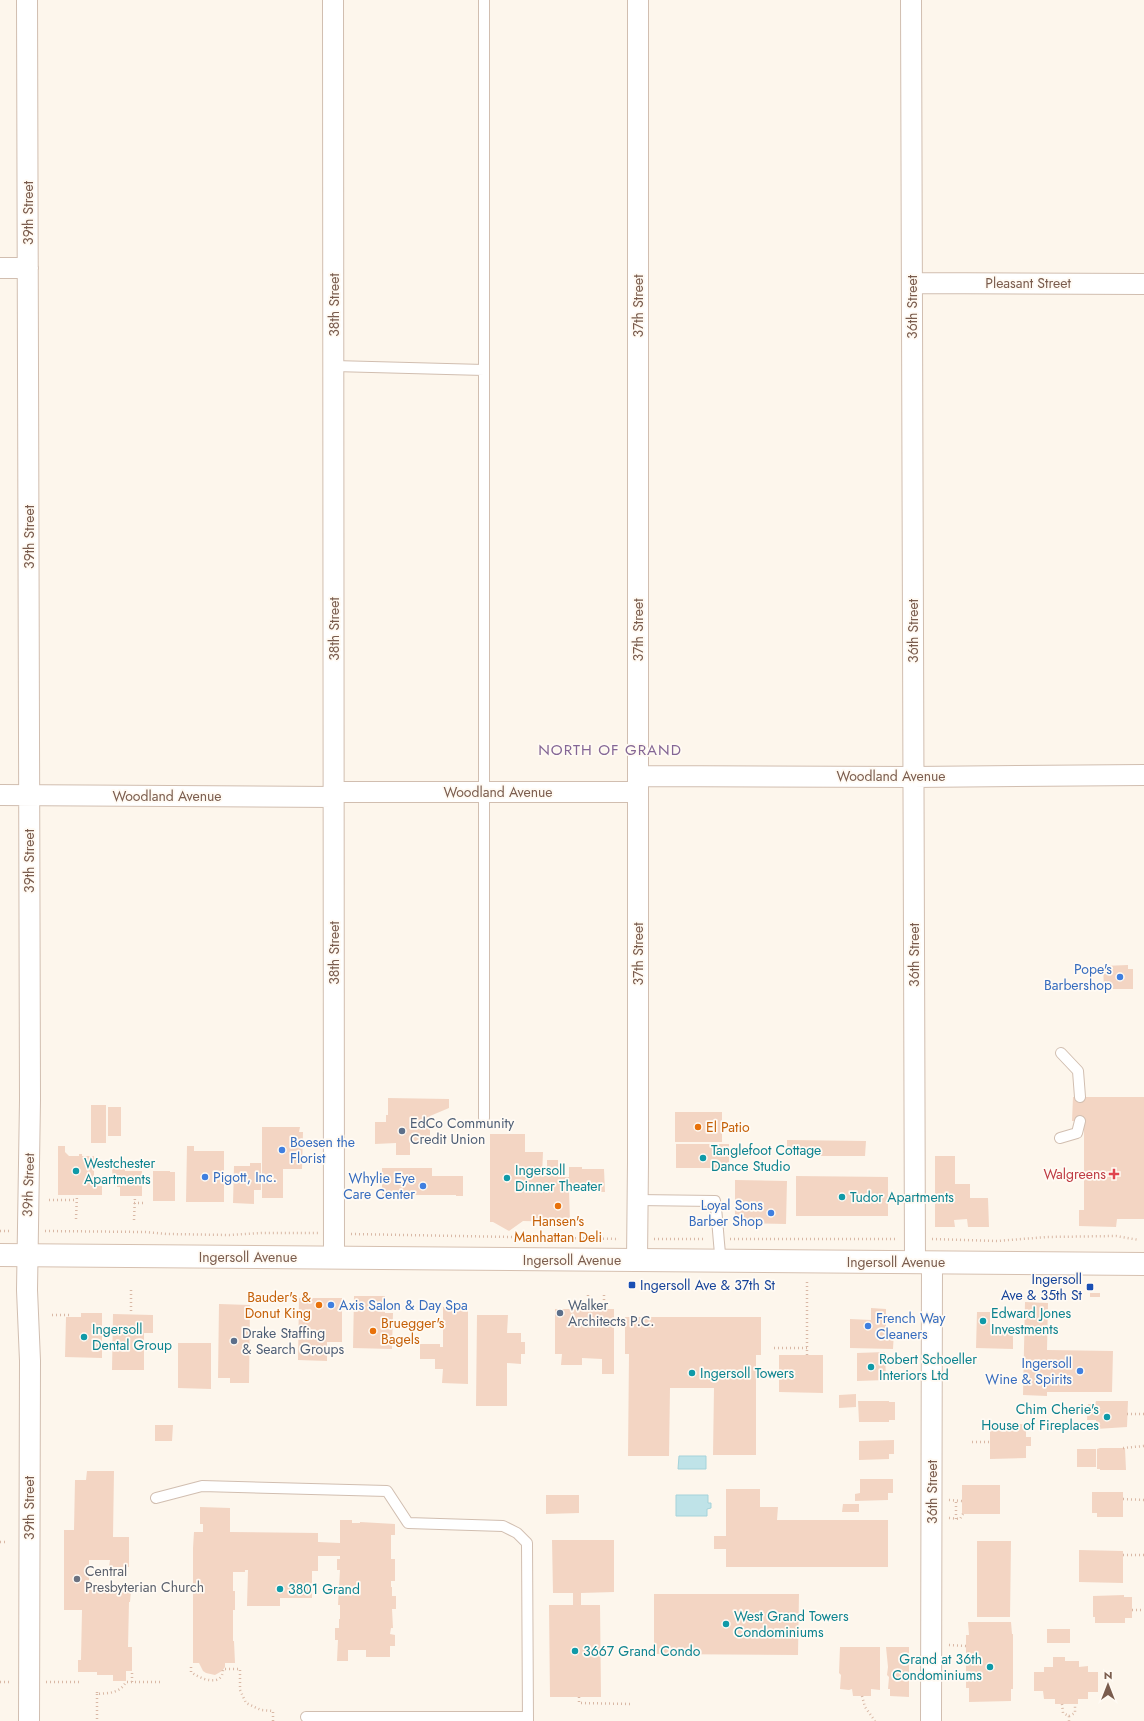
<svg xmlns="http://www.w3.org/2000/svg" width="1144" height="1721" font-family="Jost,sans-serif">
	<style>
		.water { fill: #bfe3e8; stroke: #a5d3da }
		.building { fill: #f3d5c3 }
		.lines { fill: none; stroke-linecap: round; stroke-linejoin: round }
		.lane-casing { stroke: #d1beb0; stroke-width: 12 }
		.street-casing { stroke: #d1beb0; stroke-width: 22 }
		.secondary-casing { stroke: #d6c0b0; stroke-width: 24 }
		.path { stroke: #d9b8a5; stroke-width: 2.5; stroke-dasharray: 1 3; stroke-linecap: butt }
		.lane { stroke: #fff; stroke-width: 10 }
		.street { stroke: #fff; stroke-width: 20 }
		.secondary { stroke: #fff; stroke-width: 22 }
		.shop-dot { fill: #3f7fe0; stroke: #fffaf3; stroke-width: 1.5 }
		.food-dot { fill: #e8710a; stroke: #fffaf3; stroke-width: 1.5 }
		.service-dot { fill: #5c6f8a; stroke: #fffaf3; stroke-width: 1.5 }
		.culture-dot { fill: #0f9aa8; stroke: #fffaf3; stroke-width: 1.5 }
		.health-dot { fill: #e0444e; stroke: #fffaf3; stroke-width: 1.5 }
		.transit-dot { fill: #1a4fb4; stroke: #fffaf3; stroke-width: 1.5 }
		.worship-dot { fill: #6b7280; stroke: #fffaf3; stroke-width: 1.5 }
		.labels { text-anchor: middle; stroke-width: 3.5; stroke-linejoin: round; paint-order: stroke }
		.street-label { font-size: 14px; fill: #7a5c4d; stroke: #fffaf3 }
		.shop-label { font-size: 14px; fill: #366cbe; stroke: #fffaf3; text-anchor: end }
		.service-label { font-size: 14px; fill: #4e5e75; stroke: #fffaf3; text-anchor: start }
		.food-label { font-size: 14px; fill: #c56008; stroke: #fffaf3; text-anchor: start }
		.culture-label { font-size: 14px; fill: #0d838f; stroke: #fffaf3; text-anchor: start }
		.health-label { font-size: 14px; fill: #be3a42; stroke: #fffaf3; text-anchor: end }
		.transit-label { font-size: 14px; fill: #164399; stroke: #fffaf3; text-anchor: end }
		.worship-label { font-size: 14px; fill: #5b616d; stroke: #fffaf3; text-anchor: start }
		.neighbourhood-label { font-size: 15px; letter-spacing: 1px; fill: #846695; stroke: #fffaf3 }
	</style>
	<rect width="100%" height="100%" fill="#fdf6ec"/>
	<path class="water" d="M679,1456H706V1469H678Z
		M676,1495H708V1503H711V1508L707,1509V1516H676Z"/>
	<path class="building" d="M1128,965V969H1133V989H1104L1103,966Z
		M1073,1097H1144V1219H1117L1116,1227L1079,1226V1210H1084V1121H1072Z
		M388,1098L449,1099V1108L430,1116V1140H426V1143H410V1155H396V1143L375,1144V1122H386V1115H388Z
		M91,1105H106V1143H91Z
		M108,1107H121V1136H108Z
		M675,1112H722V1142H675Z
		M262,1127H300L299,1132H303L302,1169H283V1198H262Z
		M490,1134H525V1152H543L542,1176H547V1160H558V1177H569V1167H582V1169H604L605,1192L569,1191L570,1222L523,1221L509,1231L493,1222H490Z
		M787,1140L866,1141L865,1156H787Z
		M676,1144H729V1168H676Z
		M58,1146H65V1152L69,1156H79V1154H82V1156H94V1186H102V1195H58Z
		M187,1146H194V1151H224V1202H186Z
		M935,1156H955V1184H970V1198H988L989,1227H968L967,1219L954,1220L955,1227H935Z
		M250,1163H261V1190H254V1204L233,1203L234,1166H250Z
		M112,1168H125V1171H142V1196H120V1187H117V1180H113Z
		M382,1168H432V1176H463V1196H456V1195H389V1196L382,1197Z
		M153,1171H170V1172H175V1201H153Z
		M796,1176L888,1177V1216H796Z
		M735,1180L787,1181L786,1224L735,1223Z
		M1090,1293H1100V1297H1090Z
		M354,1296H385V1313H393L392,1349L353,1348Z
		M299,1298H342V1342H327V1361L298,1360Z
		M1025,1302L1048,1303L1047,1350L1113,1351L1112,1392H1047V1396L1023,1395Z
		M219,1304L250,1305L249,1383H230V1378H218Z
		M443,1307H468V1384L442,1383L443,1369H435V1359H420V1344H440V1347H443Z
		M871,1308L886,1309V1332H894L893,1349L850,1348V1319L871,1320Z
		M555,1309H614V1374H602V1359L582,1358V1365H561L562,1354H555Z
		M977,1312H990V1331H1013V1349L976,1348Z
		M81,1313H102V1358L65,1357L66,1317H81Z
		M113,1314L153,1315V1333H144V1370H112Z
		M477,1315H508L507,1333H521V1342H525V1354H521V1364L507,1363V1406H476Z
		M625,1317H761V1355H756V1455H713L714,1388H670L669,1456H628L629,1354H625Z
		M178,1343H211V1389L178,1388Z
		M885,1352L886,1380L857,1381V1353Z
		M779,1355H823V1393L779,1392Z
		M856,1394V1407L839,1408V1395Z
		M858,1401H889V1402H895V1420H889V1422H859Z
		M1096,1401H1128L1127,1427L1096,1429V1420H1087L1088,1404H1095Z
		M1026,1424V1437H1031V1446H1026V1458L990,1459V1425Z
		M155,1425H173L172,1441H155Z
		M894,1440V1454H889V1459L859,1460V1441Z
		M1100,1448H1125L1126,1470H1100V1469H1097V1449Z
		M1077,1449H1096V1467H1077Z
		M87,1471H114L113,1537H129V1567H109L110,1560H89V1590H131L130,1602H129L128,1647H132V1671H126V1681H113V1675H97V1672H78V1660H81L82,1610H64V1530H74L75,1480H86Z
		M860,1479H893V1493H888V1500L855,1501V1494L860,1493Z
		M962,1485H1000V1514H962Z
		M726,1489H760V1507H778L777,1520H888V1567H726V1549H714V1536H726Z
		M1092,1492H1123V1517H1097V1513H1092Z
		M546,1495H579V1513L546,1514Z
		M843,1504H859V1512H842Z
		M200,1507L230,1508V1532L318,1533V1542L340,1543V1520H352V1523H360V1522L395,1524V1535H391V1559H395V1581H391V1587H392V1596H396V1609H392L393,1628H391L390,1634L395,1635V1646H390V1657H366V1650H348V1661H337L338,1640H335V1628H339V1619H340V1605H338L340,1570H337V1559H340V1556H318V1571H312V1598H280V1606H247L248,1570H245V1572H233V1591H235V1610H233V1641H234L235,1663H225V1667L222,1671L215,1675L206,1673L203,1671L199,1663H193V1548L194,1532H203V1524H200Z
		M552,1540H614V1592L581,1593V1605H600L601,1697H550L549,1605H573V1593H553Z
		M977,1541H1011L1010,1617H977Z
		M1079,1550L1123,1551V1583L1079,1582Z
		M654,1594H799L798,1655L654,1654Z
		M1124,1595V1597H1132V1618H1125V1623H1095V1617H1093V1596Z
		M968,1622H1011L1012,1634H1013V1689H1011V1701L969,1702V1688H966V1635H969Z
		M1047,1629H1070V1643H1047Z
		M840,1647H880V1690L871,1689V1696H853L852,1689L849,1690L840,1689L841,1675L839,1673Z
		M886,1647H909V1697L890,1696V1689H888L889,1677L887,1675L888,1667Z
		M1053,1657H1065V1661H1079V1667L1088,1666V1672H1098V1692H1088V1699H1078V1704H1055V1699H1044L1043,1691H1034V1672H1044V1667H1053Z"/>
	<g class="lines">
		<defs>
			<path id="lane" d="M484,0V1118
				M334,366L484,370
				M1061,1053L1078,1071L1080,1097
				M1060,1138L1077,1133L1080,1121
				M637,1200L715,1201C718,1221 718,1240 721,1261
				M156,1498L202,1486L387,1491L408,1523L503,1526L517,1533L527,1543L528,1721
				M306,1717H528"/>
			<path id="street" d="M27,0L30,1100L27,1290L30,1361L29,1721
				M333,0L334,1257
				M911,0L915,1262
				M0,268H28
				M912,283L1144,284
				M638,776L913,777L1144,775
				M334,792H638
				M0,795L334,797
				M637,1260L638,1162V0
				M931,1721L932,1262"/>
			<path id="secondary" d="M0,1255L1144,1264"/>
		</defs>
		<use href="#lane" class="lane-casing"/>
		<use href="#street" class="street-casing"/>
		<use href="#secondary" class="secondary-casing"/>
		<path class="path" d="M49,1200H77
			M134,1203H145
			M76,1219L77,1195
			M134,1220L135,1196
			M0,1231H10
			M45,1231L145,1232L167,1234L229,1235L261,1233H318
			M351,1234L619,1239
			M654,1239H705
			M730,1239H897
			M932,1239L997,1241L1047,1237L1116,1236L1139,1240
			M131,1290V1314
			M588,1295V1309
			M604,1295V1309
			M52,1315H69V1317
			M774,1348H807
			M807,1355V1280
			M1127,1414H1144
			M972,1442H990
			M1123,1448L1144,1446
			M1123,1499L1144,1500
			M949,1500L962,1501
			M949,1518L960,1519L963,1514
			M956,1519V1500
			M0,1542H8
			M1123,1555H1144
			M1132,1610H1144
			M949,1645L966,1646
			M191,1667V1672C200,1679 223,1688 223,1669H240V1690L246,1703L261,1710L273,1711V1721
			M0,1682H11
			M46,1682H82
			M132,1682V1671
			M97,1692V1694C108,1693 119,1694 126,1682H161
			M97,1694V1721
			M862,1696L865,1707L875,1721
			M579,1697V1703L632,1704
			M1062,1704L1063,1713L1069,1716V1721
			M1069,1716L1075,1713V1704"/>
		<use href="#lane" class="lane"/>
		<use href="#street" class="street"/>
		<use href="#secondary" class="secondary"/>
	</g>
	<g class="shop-dot">
		<circle cx="1120" cy="977" r="4"/>
		<circle cx="282" cy="1150" r="4"/>
		<circle cx="205" cy="1177" r="4"/>
		<circle cx="423" cy="1186" r="4"/>
		<circle cx="771" cy="1213" r="4"/>
		<circle cx="331" cy="1305" r="4"/>
		<circle cx="868" cy="1326" r="4"/>
		<circle cx="1080" cy="1371" r="4"/>
	</g>
	<g class="food-dot">
		<circle cx="698" cy="1127" r="4"/>
		<circle cx="558" cy="1206" r="4"/>
		<circle cx="319" cy="1305" r="4"/>
		<circle cx="373" cy="1331" r="4"/>
	</g>
	<g class="service-dot">
		<circle cx="402" cy="1131" r="4"/>
		<circle cx="560" cy="1313" r="4"/>
		<circle cx="234" cy="1341" r="4"/>
	</g>
	<g class="culture-dot">
		<circle cx="703" cy="1158" r="4"/>
		<circle cx="76" cy="1171" r="4"/>
		<circle cx="507" cy="1178" r="4"/>
		<circle cx="842" cy="1197" r="4"/>
		<circle cx="983" cy="1321" r="4"/>
		<circle cx="84" cy="1337" r="4"/>
		<circle cx="871" cy="1367" r="4"/>
		<circle cx="692" cy="1373" r="4"/>
		<circle cx="1107" cy="1417" r="4"/>
		<circle cx="280" cy="1589" r="4"/>
		<circle cx="726" cy="1624" r="4"/>
		<circle cx="575" cy="1651" r="4"/>
		<circle cx="990" cy="1667" r="4"/>
	</g>
	<path class="health-dot" d="M1112 1168h4v4h4v4h-4v4h-4v-4h-4v-4h4z"/>
	<g class="transit-dot">
		<rect x="628" y="1281" width="8" height="8" rx="2"/>
		<rect x="1086" y="1283" width="8" height="8" rx="2"/>
	</g>
	<circle class="worship-dot" cx="77" cy="1579" r="4"/>
	<g class="labels">
		<g class="street-label">
			<text transform="translate(28 213) rotate(-90)" y="5">39th Street</text>
			<text x="1028" y="288">Pleasant Street</text>
			<text transform="translate(334 305) rotate(-90)" y="5">38th Street</text>
			<text transform="translate(638 306) rotate(-90)" y="5">37th Street</text>
			<text transform="translate(912 307) rotate(-90)" y="5">36th Street</text>
			<text transform="translate(29 537) rotate(-90)" y="5">39th Street</text>
			<text transform="translate(334 629) rotate(-90)" y="5">38th Street</text>
			<text transform="translate(638 630) rotate(-90)" y="5">37th Street</text>
			<text transform="translate(913 631) rotate(-90)" y="5">36th Street</text>
			<text x="891" y="781">Woodland Avenue</text>
			<text x="498" y="797">Woodland Avenue</text>
			<text x="167" y="801">Woodland Avenue</text>
			<text transform="translate(29 861) rotate(-90)" y="5">39th Street</text>
			<text transform="translate(334 953) rotate(-90)" y="5">38th Street</text>
			<text transform="translate(638 954) rotate(-90)" y="5">37th Street</text>
			<text transform="translate(914 955) rotate(-90)" y="5">36th Street</text>
			<text transform="translate(28 1185) rotate(-88)" y="5">39th Street</text>
			<text x="248" y="1262">Ingersoll Avenue</text>
			<text x="572" y="1265">Ingersoll Avenue</text>
			<text x="896" y="1267">Ingersoll Avenue</text>
			<text transform="translate(932 1492) rotate(-90)" y="5">36th Street</text>
			<text transform="translate(29 1508) rotate(-90)" y="5">39th Street</text>
		</g>
		<g class="shop-label">
			<text x="1112" y="974">Pope's<tspan x="1112" dy="16">Barbershop</tspan></text>
			<text x="290" y="1147" text-anchor="start">Boesen the<tspan x="290" dy="16">Florist</tspan></text>
			<text x="213" y="1182" text-anchor="start">Pigott, Inc.</text>
			<text x="415" y="1183">Whylie Eye<tspan x="415" dy="16">Care Center</tspan></text>
			<text x="763" y="1210">Loyal Sons<tspan x="763" dy="16">Barber Shop</tspan></text>
			<text x="339" y="1310" text-anchor="start">Axis Salon &amp; Day Spa</text>
			<text x="876" y="1323" text-anchor="start">French Way<tspan x="876" dy="16">Cleaners</tspan></text>
			<text x="1072" y="1368">Ingersoll<tspan x="1072" dy="16">Wine &amp; Spirits</tspan></text>
		</g>
		<g class="service-label">
			<text x="410" y="1128">EdCo Community<tspan x="410" dy="16">Credit Union</tspan></text>
			<text x="568" y="1310">Walker<tspan x="568" dy="16">Architects P.C.</tspan></text>
			<text x="242" y="1338">Drake Staffing<tspan x="242" dy="16">&amp; Search Groups</tspan></text>
		</g>
		<g class="food-label">
			<text x="706" y="1132">El Patio</text>
			<text x="558" y="1226" text-anchor="middle">Hansen's<tspan x="558" dy="16">Manhattan Deli</tspan></text>
			<text x="311" y="1302" text-anchor="end">Bauder's &amp;<tspan x="311" dy="16">Donut King</tspan></text>
			<text x="381" y="1328">Bruegger's<tspan x="381" dy="16">Bagels</tspan></text>
		</g>
		<g class="culture-label">
			<text x="711" y="1155">Tanglefoot Cottage<tspan x="711" dy="16">Dance Studio</tspan></text>
			<text x="84" y="1168">Westchester<tspan x="84" dy="16">Apartments</tspan></text>
			<text x="515" y="1175">Ingersoll<tspan x="515" dy="16">Dinner Theater</tspan></text>
			<text x="850" y="1202">Tudor Apartments</text>
			<text x="991" y="1318">Edward Jones<tspan x="991" dy="16">Investments</tspan></text>
			<text x="92" y="1334">Ingersoll<tspan x="92" dy="16">Dental Group</tspan></text>
			<text x="879" y="1364">Robert Schoeller<tspan x="879" dy="16">Interiors Ltd</tspan></text>
			<text x="700" y="1378">Ingersoll Towers</text>
			<text x="1099" y="1414" text-anchor="end">Chim Cherie's<tspan x="1099" dy="16">House of Fireplaces</tspan></text>
			<text x="288" y="1594">3801 Grand</text>
			<text x="734" y="1621">West Grand Towers<tspan x="734" dy="16">Condominiums</tspan></text>
			<text x="583" y="1656">3667 Grand Condo</text>
			<text x="982" y="1664" text-anchor="end">Grand at 36th<tspan x="982" dy="16">Condominiums</tspan></text>
		</g>
		<g class="health-label">
			<text x="1106" y="1179">Walgreens</text>
		</g>
		<g class="transit-label">
			<text x="1082" y="1284">Ingersoll<tspan x="1082" dy="16">Ave &amp; 35th St</tspan></text>
			<text x="640" y="1290" text-anchor="start">Ingersoll Ave &amp; 37th St</text>
		</g>
		<g class="worship-label">
			<text x="85" y="1576">Central<tspan x="85" dy="16">Presbyterian Church</tspan></text>
		</g>
		<g class="neighbourhood-label">
			<text x="610" y="755">NORTH OF GRAND</text>
		</g>
	</g>
	<g transform="translate(1108 1685)" stroke="#fffaf3" stroke-width="3" paint-order="stroke">
	<path d="M0-3L7 15L0 10L-7 15Z" fill="#7a5c4d"/>
	<text y="-6" font-size="11" font-weight="bold" text-anchor="middle" fill="#7a5c4d">N</text>
	</g>
</svg>
